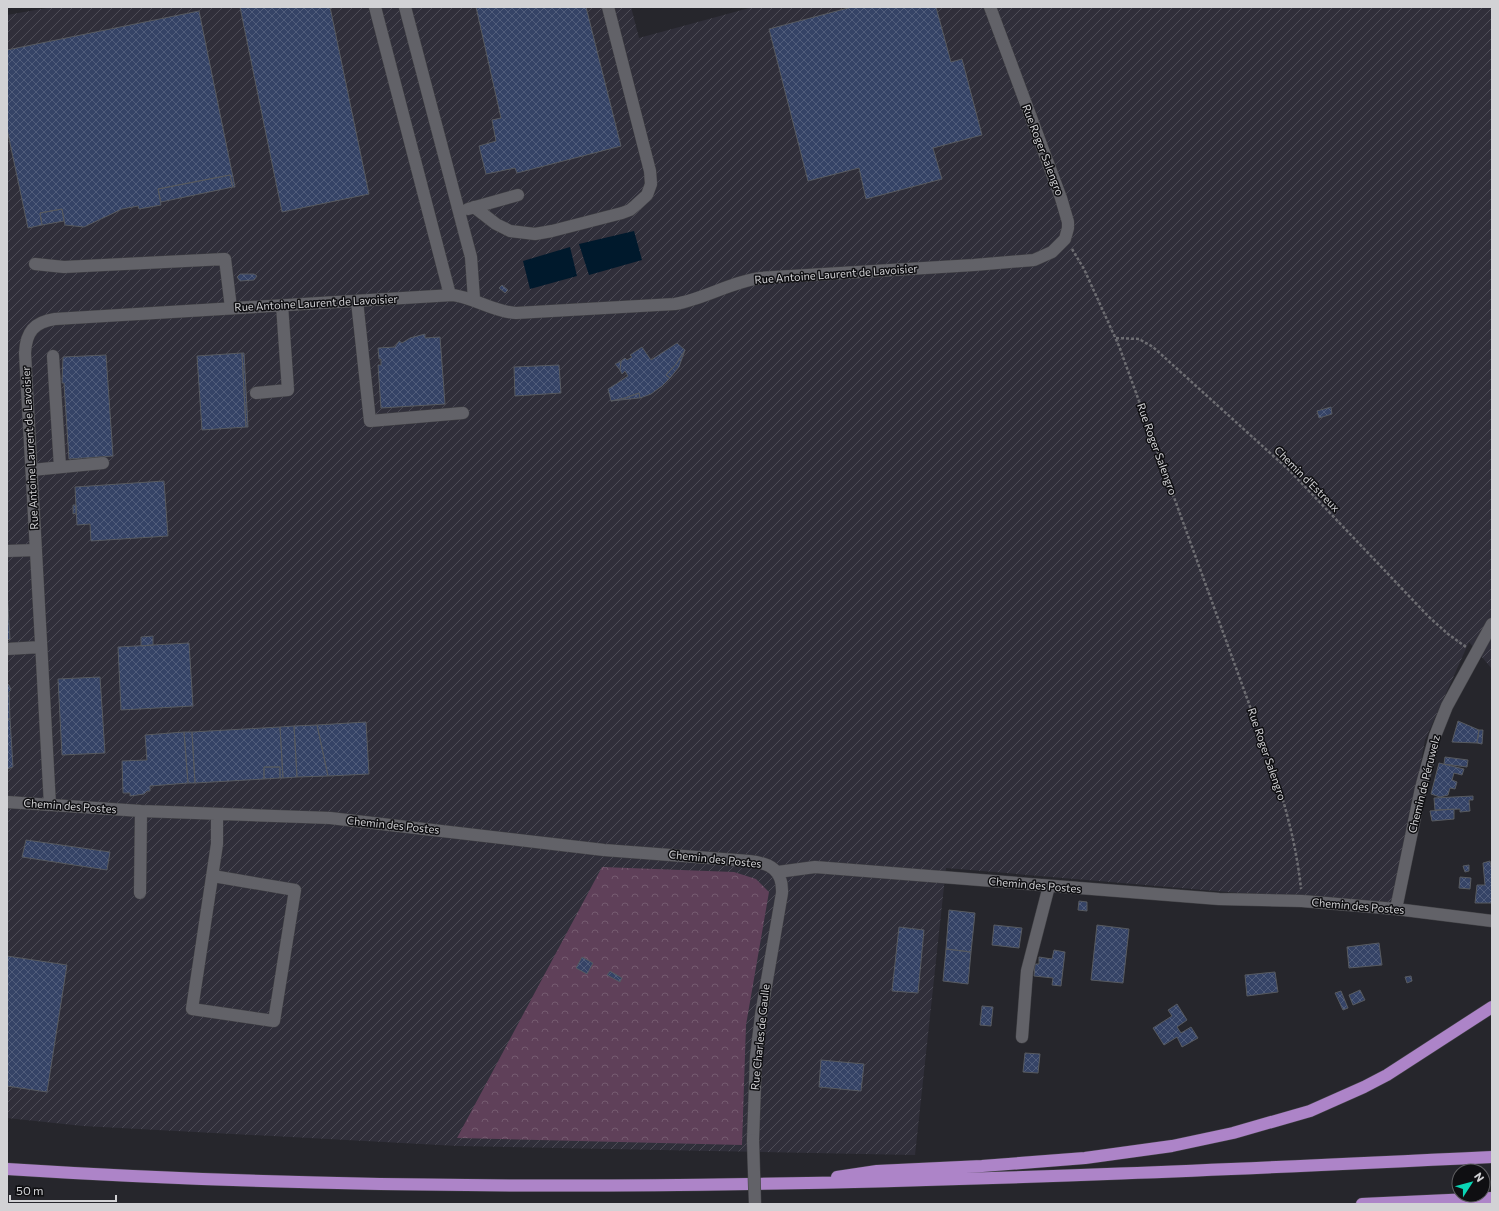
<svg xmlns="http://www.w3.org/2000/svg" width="1499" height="1211" font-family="Commissioner,sans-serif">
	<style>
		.industrial { fill: url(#industrial-furrows) }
		.forest { fill: url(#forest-crowns) }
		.water { fill: #00192c }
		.building { fill: url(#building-cross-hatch); stroke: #575a60 }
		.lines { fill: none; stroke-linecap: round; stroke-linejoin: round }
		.minor-casing { stroke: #424246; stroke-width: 13 }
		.highway-casing { stroke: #424246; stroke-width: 13 }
		.path { stroke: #6e6e73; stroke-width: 2.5; stroke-dasharray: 3 2; stroke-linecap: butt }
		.minor { stroke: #626268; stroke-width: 12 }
		.highway { stroke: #ad84c8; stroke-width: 12 }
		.minor-bridge-casing { stroke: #424246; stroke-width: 13; stroke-linecap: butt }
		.minor-bridge { stroke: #626268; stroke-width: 12 }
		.labels { text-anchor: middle; stroke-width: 3; stroke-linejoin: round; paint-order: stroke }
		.street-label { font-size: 11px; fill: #d2d2d5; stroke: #0f0f12 }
	</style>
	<defs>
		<pattern id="industrial-furrows" width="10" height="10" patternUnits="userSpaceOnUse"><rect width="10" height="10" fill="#302f3a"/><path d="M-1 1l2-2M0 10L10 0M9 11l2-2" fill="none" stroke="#4d4c56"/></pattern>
		<pattern id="forest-crowns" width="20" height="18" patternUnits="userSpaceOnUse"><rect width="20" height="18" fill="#5f4059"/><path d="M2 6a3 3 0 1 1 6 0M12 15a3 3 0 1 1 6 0" fill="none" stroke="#755b70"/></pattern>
		<pattern id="building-cross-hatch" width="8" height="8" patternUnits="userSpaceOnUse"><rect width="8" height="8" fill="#354366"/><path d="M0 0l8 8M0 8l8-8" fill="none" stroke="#515d7b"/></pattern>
	</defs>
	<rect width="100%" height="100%" fill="#26262c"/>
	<path class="industrial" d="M53,7H631L639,38L753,7H1492V669L1469,642L1425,740L1394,906L946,868L915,1155L458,1146L83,1126L7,1118V15Z"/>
	<path class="forest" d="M602,867L734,872L756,879L769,892L746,1025L742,1145L457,1138Z"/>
	<path class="water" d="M634,231L642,260L589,275L579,244Z
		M570,247L577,276L530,289L523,261Z"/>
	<path class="building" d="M240,7H330L369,194L282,212Z
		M476,7H586L621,146L517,173L515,168L486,174L479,146L496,141L492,120L501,118Z
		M852,7H936L951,62L962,59L982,135L933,148L942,179L866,199L859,168L808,181L769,29Z
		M199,11L235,187H233L230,175L158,189L161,205L139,209L138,206L122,209L84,227L65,225L62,209L40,213L42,225L28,228L7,129V50Z
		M230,175L233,187L161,202L158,189Z
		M62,209L64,221L42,225L40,213Z
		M240,274H254L257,276L254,280L240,281L237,277Z
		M502,285L508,290L505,293L499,288Z
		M425,334V338L440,337L445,404L381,408L378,365H381V359H379L378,348L395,347L399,341L402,343L410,338Z
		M677,343L685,350L676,364L666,375L670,378L662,386L651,394L640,398L639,393L625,398L611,401L608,389L628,376L625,371L622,374L620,370L621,361L625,358L627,360L632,357L630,355L642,347L651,360Z
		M685,350L679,367L670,378L666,375L676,364Z
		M242,353H244L248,427H246Z
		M242,353L246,427L202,430L197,356Z
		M106,355L113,456L69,459L64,383H62L63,357Z
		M621,361L620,370L615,364Z
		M559,365L561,393L515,396L514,367Z
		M639,393L640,398H639L611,401L625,398Z
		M1331,407L1332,414L1319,418L1317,411Z
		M164,481L168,536L91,541L90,524L77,525L75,487Z
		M73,505H76V513L73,514Z
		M7,592L10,639L7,640Z
		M153,636V645L141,646V637Z
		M189,643L193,706L121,710L118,647Z
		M100,677L105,753L62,755L58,679Z
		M7,683L9,685L11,690L9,692L10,719H7Z
		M7,719H10L13,767L7,769Z
		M1458,721L1479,730L1477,743L1452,742Z
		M366,722L369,774L328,776L317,725Z
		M317,725L328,776L297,777L294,726Z
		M294,726L297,777L283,778L280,727Z
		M280,727L283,778H280V767H264V779L195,783L192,732Z
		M1479,730H1483L1482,744L1477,743Z
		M184,732H192L195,783H188Z
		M184,732L188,783L150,786V791H147L144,794L130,796V793H123L122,761L147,760L145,735Z
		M1445,757L1468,760L1467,767L1444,764Z
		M1439,763L1464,769L1462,775L1454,773L1452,780L1457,782L1455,789L1450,788L1448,795L1440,797L1431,794Z
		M264,767H280V778L264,779Z
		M1473,796V800H1469L1470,811L1460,812V809L1435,810L1434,798Z
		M1454,809V819L1432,821L1430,811Z
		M26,840L110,852L107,870L22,857Z
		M1490,861L1492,871V903H1475L1477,885H1485L1483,863Z
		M1469,865V871L1465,872L1463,866Z
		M1460,877L1471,878L1470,889L1459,888Z
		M1079,901L1087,902V911L1078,910Z
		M949,910L975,913L971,952L946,949Z
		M994,925L1022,928L1019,948L992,945Z
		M1097,925L1129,929L1123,983L1091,980Z
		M899,927L924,930L918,993L892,991Z
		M1379,943L1382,965L1349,968L1347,947Z
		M946,949L971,952L968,984L943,981Z
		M1054,950L1065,952L1061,986L1052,985L1053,978L1034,976L1035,964H1039V957L1052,959Z
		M7,956L67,965L47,1092L7,1086Z
		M582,957L593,963L587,974L576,968Z
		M610,971L622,978L620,982L607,975Z
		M1275,972L1278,992L1247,996L1245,975Z
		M1411,976L1412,981L1407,983L1405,977Z
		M1360,990L1365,1000L1353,1005L1349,995Z
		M1341,991L1348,1008L1343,1010L1335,993Z
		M1177,1004L1187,1020L1177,1027L1181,1033L1191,1027L1198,1038L1182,1047L1177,1037L1164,1045L1153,1028L1172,1016L1168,1010Z
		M982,1006L993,1007L991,1026L980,1025Z
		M1025,1053L1040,1054L1038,1073L1023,1072Z
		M821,1060L864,1064L861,1091L819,1087Z"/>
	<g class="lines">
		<defs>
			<path id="minor" d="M375,7L450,295
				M405,7L468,246L471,257L474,299
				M474,207L496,224L510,231L535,234L552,231L622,213L630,210L636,205L647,195L651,184L650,171L608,7
				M468,209L518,195
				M35,264L64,267L225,259L231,308
				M357,301L370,421L463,413
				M53,356L60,467
				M256,393L288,390L282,305
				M32,470L103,463
				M7,551L36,550
				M7,649L41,647
				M7,802L141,811L330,818L604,850L749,861C770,863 783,870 782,893L761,1015L756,1057L753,1140
				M50,805L25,353C26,332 34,322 55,319L453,295C475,298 494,312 516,313L675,304C705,299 730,282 760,278L974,265L1034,260L1052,252L1065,239L1068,228V222L1061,198L990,7
				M778,872L815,867L1219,899L1302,901L1396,909L1492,921
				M213,876L295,890L274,1021L192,1009L217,844V814
				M140,893L141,811
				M1396,909L1421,788L1435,736L1447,706L1492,624
				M1022,1037L1027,971L1049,886"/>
			<path id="highway" d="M7,1169C503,1201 996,1181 1492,1157
				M837,1177L877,1171L982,1166L1085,1158L1172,1146L1233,1133L1310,1111L1364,1087L1387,1075L1492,1007
				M1362,1204L1492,1198"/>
		</defs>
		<use href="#minor" class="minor-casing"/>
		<use href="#highway" class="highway-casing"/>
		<path class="path" d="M1072,249L1084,269L1119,346L1276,778C1288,814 1297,851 1301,889
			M1116,338L1139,339L1153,347L1290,471L1429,617L1448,634L1466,647"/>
		<use href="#minor" class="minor"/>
		<use href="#highway" class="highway"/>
		<defs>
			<path id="minor-bridge" d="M753,1140L755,1204"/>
		</defs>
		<use href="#minor-bridge" class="minor-bridge-casing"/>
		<use href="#minor-bridge" class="minor-bridge"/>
	</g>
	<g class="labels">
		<g class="street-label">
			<text transform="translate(1043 150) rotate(69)" y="4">Rue Roger Salengro</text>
			<text transform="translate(836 274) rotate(-4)" y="4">Rue Antoine Laurent de Lavoisier</text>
			<text transform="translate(316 303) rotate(-3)" y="4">Rue Antoine Laurent de Lavoisier</text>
			<text transform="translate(30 448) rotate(-93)" y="4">Rue Antoine Laurent de Lavoisier</text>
			<text transform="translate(1157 449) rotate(70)" y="4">Rue Roger Salengro</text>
			<text transform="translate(1307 479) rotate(45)" y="4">Chemin d'Estreux</text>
			<text transform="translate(1267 754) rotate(71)" y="4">Rue Roger Salengro</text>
			<text transform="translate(1424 784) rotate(-76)" y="4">Chemin de Péruwelz</text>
			<text transform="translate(70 806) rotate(4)" y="4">Chemin des Postes</text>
			<text transform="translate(393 825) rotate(6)" y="4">Chemin des Postes</text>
			<text transform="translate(715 859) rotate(6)" y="4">Chemin des Postes</text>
			<text transform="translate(1035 885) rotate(5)" y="4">Chemin des Postes</text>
			<text transform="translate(1358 906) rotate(5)" y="4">Chemin des Postes</text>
			<text transform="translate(760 1037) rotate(-84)" y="4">Rue Charles de Gaulle</text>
		</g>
	</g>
	<rect width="1499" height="1211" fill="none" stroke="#d2d2d5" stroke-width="16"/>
	<g transform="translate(1471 1183) rotate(54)"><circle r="19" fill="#0f0f12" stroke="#5d5d60"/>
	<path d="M0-3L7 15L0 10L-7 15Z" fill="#0ad5b5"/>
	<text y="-6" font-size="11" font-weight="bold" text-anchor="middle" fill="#d2d2d5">N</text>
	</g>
	<path d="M10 1195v6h106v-6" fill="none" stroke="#d2d2d5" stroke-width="2"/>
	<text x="16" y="1195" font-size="12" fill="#d2d2d5" stroke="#0f0f12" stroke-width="3" paint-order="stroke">50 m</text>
</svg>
